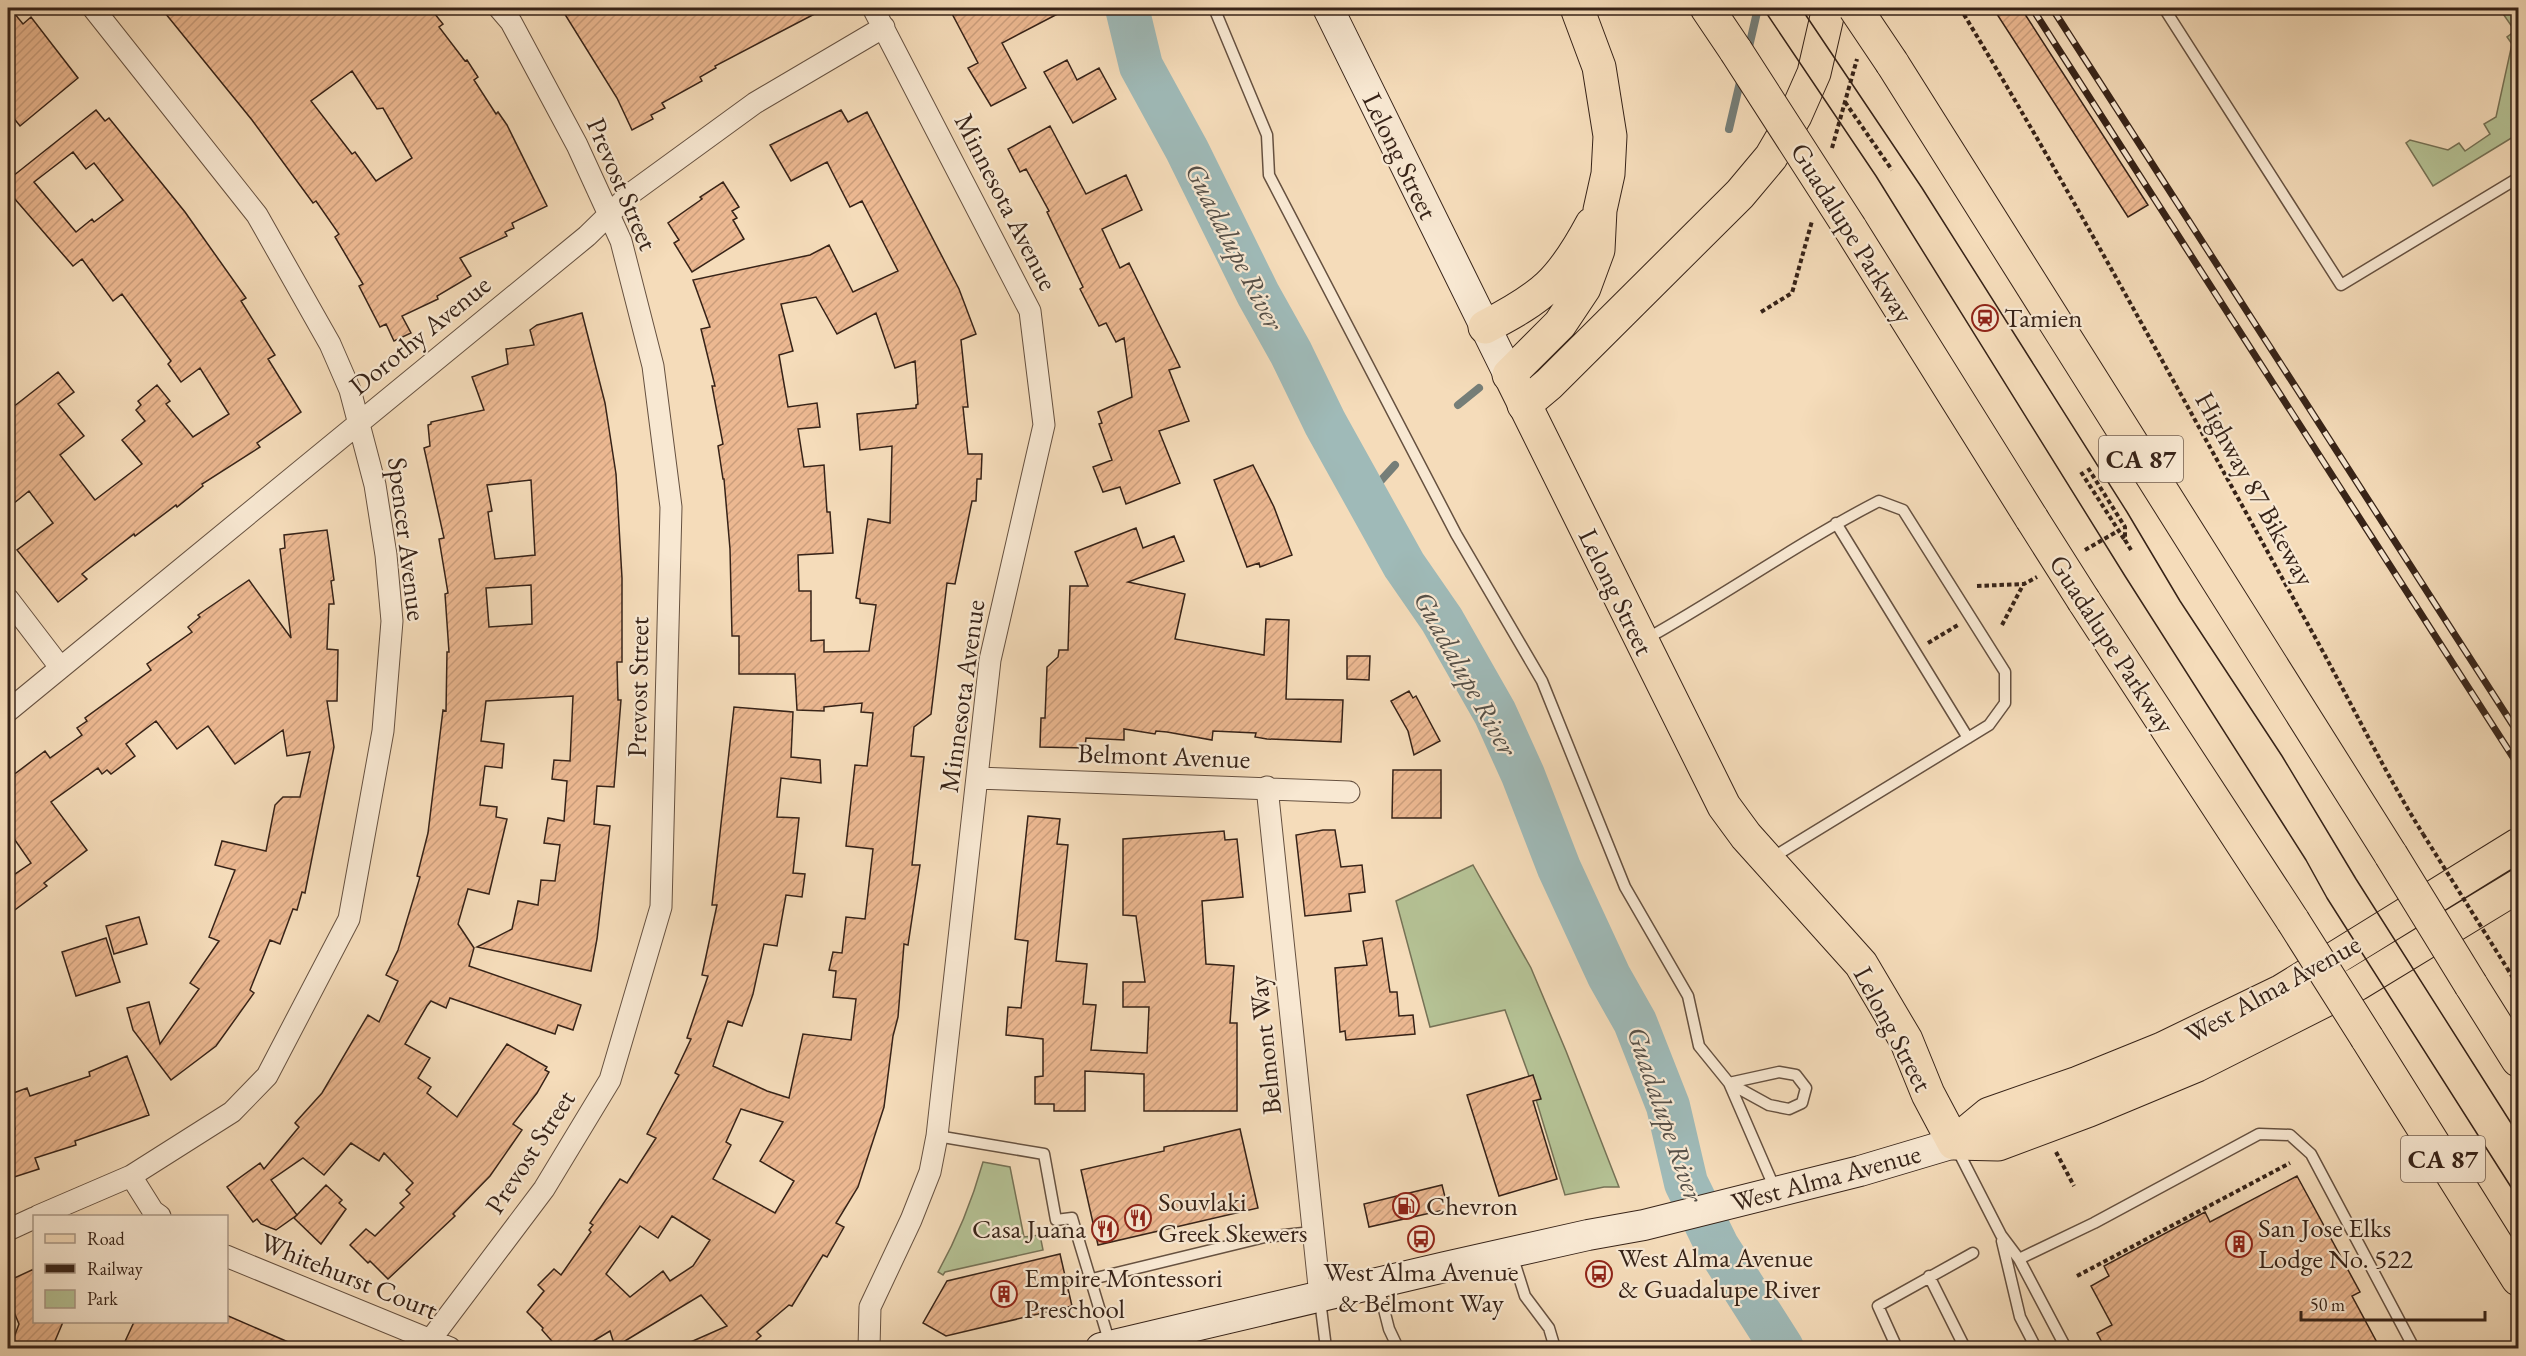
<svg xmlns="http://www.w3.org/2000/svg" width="2526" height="1356" font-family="'EB Garamond',serif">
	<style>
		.green { fill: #b5c295; stroke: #767256; stroke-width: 1.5 }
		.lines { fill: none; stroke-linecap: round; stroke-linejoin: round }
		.stream { stroke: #757e78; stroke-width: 8 }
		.river { stroke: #9fbab8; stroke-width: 44 }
		.building { fill: url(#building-hatch); stroke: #372318; stroke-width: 1.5; fill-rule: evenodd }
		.lane-casing { stroke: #665140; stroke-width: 13 }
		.street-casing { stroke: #665140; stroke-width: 23 }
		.secondary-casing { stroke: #372318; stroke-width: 32 }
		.primary-casing { stroke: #372318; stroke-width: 35 }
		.highway-casing { stroke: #372318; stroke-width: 35 }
		.path { stroke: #372318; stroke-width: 4; stroke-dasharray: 4.5 3; stroke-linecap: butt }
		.lane { stroke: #f8e8d2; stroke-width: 10 }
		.street { stroke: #f8e8d2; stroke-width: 21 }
		.secondary { stroke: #f8e8d2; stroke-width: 30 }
		.primary { stroke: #f5dcba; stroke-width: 33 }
		.highway { stroke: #f5dcba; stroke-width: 33 }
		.tram { stroke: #372318; stroke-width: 1.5 }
		.rail-casing { stroke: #372318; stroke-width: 7 }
		.rail { stroke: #f8e8d2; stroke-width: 4.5; stroke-dasharray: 14; stroke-linecap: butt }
		.highway-bridge-casing { stroke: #372318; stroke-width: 35; stroke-linecap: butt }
		.path-bridge { stroke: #372318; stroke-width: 4; stroke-dasharray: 4.5 3; stroke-linecap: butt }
		.highway-bridge { stroke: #f5dcba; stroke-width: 33 }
		.labels { text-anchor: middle; stroke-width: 4.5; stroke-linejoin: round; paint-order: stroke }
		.shield { fill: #f8e8d2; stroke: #715e50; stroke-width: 1.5 }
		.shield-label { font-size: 26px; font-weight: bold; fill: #372318 }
		.street-label { font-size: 27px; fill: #372318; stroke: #f8e8d2 }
		.poi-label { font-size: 27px; fill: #372318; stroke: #f8e8d2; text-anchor: start }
		.water-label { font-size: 28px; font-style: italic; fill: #565048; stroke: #f8e8d2 }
	</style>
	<defs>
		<pattern id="building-hatch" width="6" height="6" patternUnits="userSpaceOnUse" patternTransform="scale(1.5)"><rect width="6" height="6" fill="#ecb891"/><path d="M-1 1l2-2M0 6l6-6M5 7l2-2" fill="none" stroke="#cb9e7c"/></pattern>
	</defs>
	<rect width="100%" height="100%" fill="#f5dcba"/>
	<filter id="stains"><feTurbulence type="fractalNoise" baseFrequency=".00333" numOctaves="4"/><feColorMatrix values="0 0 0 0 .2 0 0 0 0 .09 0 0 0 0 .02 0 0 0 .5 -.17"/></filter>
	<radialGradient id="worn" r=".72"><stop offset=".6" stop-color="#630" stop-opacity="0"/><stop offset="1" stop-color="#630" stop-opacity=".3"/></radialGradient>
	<path class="green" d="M2499,8H2518V134L2433,186L2406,143L2410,140L2448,150L2459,143L2465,151L2490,134L2484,124L2496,117L2512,44L2507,37L2515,31Z
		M1473,865L1531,968L1566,1051L1619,1187H1604L1565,1195L1528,1073L1505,1010L1430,1027L1396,901Z
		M983,1162L1010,1167L1024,1237L1040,1235L1043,1250L945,1272L943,1275L938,1272C958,1236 972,1201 983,1162Z"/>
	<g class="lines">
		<path class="stream" d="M1748,51L1758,8
			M1729,129L1741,78
			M1458,405L1479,388
			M1366,497L1395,465"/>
		<path class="river" d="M1127,8L1141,66L1187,150L1258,294L1291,353L1325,423L1404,565L1442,620L1495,713L1523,775L1559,868L1609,976L1635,1022L1668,1106L1686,1183L1717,1246L1782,1348"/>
	</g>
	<path class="building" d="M8,8H10L23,24L31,17L78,78L20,126L8,111Z
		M161,8H430L443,24L439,27L465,61L467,60L478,77L474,80L496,114L498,112L507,125L547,206L512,223L514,228L505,232L507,236L460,258L471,276L437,296L438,299L402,316L411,333L394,341L386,324L380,327L359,286L363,284L335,237L339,234L316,201L313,203L252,120ZM352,71L377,109L383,108L412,158L376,181L355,152L352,154L311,101Z
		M561,8H826L715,66L716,68L700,77L702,81L662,103L665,108L651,115L653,119L632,130L617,98Z
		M949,8H1069L1002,43L1026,88L991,106L968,68L978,63Z
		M1993,8H2021L2148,205L2128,217Z
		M1067,60L1077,80L1099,68L1116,99L1073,123L1044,72Z
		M96,110L105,121L109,118L185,212L246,298L241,301L275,355L268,359L301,412L257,443L260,447L202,484L203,486L177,507L176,505L135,536L134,534L82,574L87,579L58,602L17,550L53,523L29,491L8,508V411L58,372L74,392L58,404L84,436L60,455L95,500L142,464L122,440L145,421L136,410L141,405L138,401L157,385L170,401L166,404L193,437L229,414L200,368L181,382L168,364L171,361L122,294L113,301L82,259L73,266L14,198L8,203V180ZM73,152L86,169L94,163L123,200L94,222L92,219L76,232L34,182Z
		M841,110L848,122L867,112L959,289L976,334L961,340L968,407H963L968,454H982L981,479H977L976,501H972L955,584L947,583L931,714L914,727L911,756L924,757L912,865H920L908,945L904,944L898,1017L893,1036L884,1107L858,1187L836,1223L844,1227L827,1257L823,1255L792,1306L789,1305L757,1332L761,1336L756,1340L763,1348H677L727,1326L701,1295L615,1347L610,1331L582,1348H558L542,1330L543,1328L527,1312L544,1291L538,1285L554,1269L561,1275L591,1232L589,1230L593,1225L590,1223L620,1179L627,1183L656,1138L647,1134L679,1075L675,1073L691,1039L687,1038L708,976L702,975L717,905H712L734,707L793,712L791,757L820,760L821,783L781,778L777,817L799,818L793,873L805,874L802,897L786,895L777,946L764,944L753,994L742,1026L728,1021L713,1066L767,1091L789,1098L803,1034L851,1040L856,999L833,997L836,971L829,970L833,952L842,953L846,917L865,919L873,849L846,846L855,765L867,766L873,713L861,712L862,703L824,707V711L797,710L795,674H739V636H732L730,549L724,479H723L718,446L723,444L712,386H715L701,329L710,327L693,280L810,255L829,245L853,292L898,271L862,201L850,207L827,162L791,181L770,145ZM816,297L837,334L876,313L895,368L915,361L918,404L916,405V408L857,414L860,450L892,446L890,523L868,519L856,598L860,599V603L876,605L869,651L824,652V640L811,641V591H799L798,555L833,553L830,512H827L824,465L804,467L798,429L820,427L817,403L788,407L779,355L793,351L781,304ZM741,1109L783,1122L760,1161L794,1181L775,1213L713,1179L731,1145L726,1142ZM672,1216L710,1240L693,1266L670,1281L663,1271L630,1297L606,1274L640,1226L658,1238Z
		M1050,126L1086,194L1126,175L1142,210L1102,229L1120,268L1129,263L1180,367L1169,370L1189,421L1159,431L1180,483L1126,504L1120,487L1103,492L1093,467L1112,460L1099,424L1102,423L1098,412L1132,397L1124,338L1116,342L1106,323L1099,326L1080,289L1083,287L1047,212L1049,211L1026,169L1020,172L1008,149Z
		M723,182L739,207L732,211L737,218L733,220L744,239L692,272L674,243L679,240L668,223L702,199L700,197Z
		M582,313L605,403L616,474L622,578V662H617L618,700H621L614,787L597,786L594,824L610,826L597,939L591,971L477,947L512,929L518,901L538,905L541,880L555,881L560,845L544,843L548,818L564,821L567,781L552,779L554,760L570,761L573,696L486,701L481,741L504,744L502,768L485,766L480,805L497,807L496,817L507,819L489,894L468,889L458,924L474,948L469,966L581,1005L573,1030L558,1025L555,1034L450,998L446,1008L431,1001L427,1006L405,1044L430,1058L418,1078L431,1087L427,1093L457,1117L507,1044L547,1067L545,1070L549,1072L537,1093L513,1124L522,1130L490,1176L453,1214L455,1216L388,1279L370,1261L368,1263L350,1245L366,1229L375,1236L404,1207L400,1203L410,1194L406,1190L413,1183L384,1153L379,1161L351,1143L324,1175L303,1158L271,1180L297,1215L276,1230L261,1224L257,1219L253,1222L227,1187L260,1163L264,1169L299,1127L295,1123L322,1093L368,1015L379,1022L398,981L386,975L398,950L420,877L417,876L428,833L443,710L446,711L447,652H449L445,594L448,593L439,539L444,538L424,448L430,446L428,425L431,424V422L484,410L472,377L508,364L506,349L534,345L530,330L537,325ZM531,480L535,555L495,559L488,512L492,511L487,485ZM531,585L532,624L489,627L486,588Z
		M1253,465L1274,507L1292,555L1260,567L1259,563L1247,567L1214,480Z
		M1136,528L1143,548L1174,536L1184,561L1128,582L1185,594L1175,639L1264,655L1266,619L1289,620L1286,699L1343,700L1341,742L1267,739L1255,737L1256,733L1213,731L1212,740L1167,732L1156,731L1155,734L1124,729V740L1086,738L1085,748L1040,747L1041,718H1045L1047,667L1058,657L1059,650H1068L1070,586H1088L1075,552Z
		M327,530L334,580L331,581L334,604H329L327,649L338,650L337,701H327L334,747L305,893L302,892L297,910L293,909L280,944L270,940L250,990L254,993L216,1046L171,1080L133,1030L127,1008L149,1002L160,1044L199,989L190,983L219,941L209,937L235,870L215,865L222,841L266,851L275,805L283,797H300L310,752L287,756L283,730L235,764L208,726L177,749L156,721L126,744L135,756L111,774L107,770L102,774L98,768L51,802L87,850L44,883L47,886L8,915V879L31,863L8,830V779L45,751L50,758L82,735L77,728L87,721L85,718L151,670L147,664L192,632L188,627L200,617L198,615L249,580L291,638L280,549L285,548L284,535Z
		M1347,656H1370L1369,680L1347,679Z
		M1409,691L1413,698L1416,696L1440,741L1414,755L1408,731L1391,701Z
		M1393,770H1441V818H1392Z
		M1028,816L1060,819L1057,844L1068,845L1056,961L1087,964L1083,1004L1096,1005L1091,1050L1147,1053L1149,1007H1123V982H1145L1136,916L1123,915V839L1224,831L1225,840L1237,839L1243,897L1202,901L1206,964L1234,966L1230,1023H1237V1111H1144V1074L1085,1071V1111H1054V1104H1035V1077L1043,1076V1039L1006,1035L1008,1007L1021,1008L1028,941L1015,939Z
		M1323,830H1335L1341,867L1362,865L1365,892L1349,894L1351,911L1305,916L1296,835Z
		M139,917L147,944L114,954L106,926Z
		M106,938L120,982L76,996L62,952Z
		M1382,938L1390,992H1397L1399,1016L1413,1015L1415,1034L1346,1040L1345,1031L1340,1032L1335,968L1367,965L1363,941Z
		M127,1056L149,1115L75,1141L76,1145L35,1158L39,1169L8,1179V1131L15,1129L8,1108V1095L27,1088L30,1096L90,1076L89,1072Z
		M1533,1075L1541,1099L1533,1101L1557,1179L1499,1196L1467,1095Z
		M1240,1129L1258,1208L1098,1245L1081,1170L1164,1151V1147Z
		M2297,1176L2360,1292L2352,1296L2380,1348H2105L2097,1333L2112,1325L2091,1286L2109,1276L2104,1266L2205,1212L2210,1222Z
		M326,1185L342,1200L339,1203L346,1209L321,1244L294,1218Z
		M1442,1185L1448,1209L1369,1227L1364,1204Z
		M1060,1254L1072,1306L946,1336L923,1323L947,1281Z
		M34,1269V1322H63L52,1348H30L13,1340L19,1324L8,1298V1281Z
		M226,1315L302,1348H122L134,1322H226Z"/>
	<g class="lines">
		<defs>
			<path id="lane" d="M1214,8L1267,135L1269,175L1456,534L1542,681L1625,887L1688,996L1699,1046L1729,1083L1775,1189
				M2164,8L2341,285L2518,178
				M1836,523L1968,738
				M1646,639C1725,595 1799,542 1879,501L1903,510L2005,672V703L1989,725L1770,859
				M1779,1072L1796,1075L1806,1088L1802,1103L1789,1109L1769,1105L1729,1083Z
				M937,1136L1044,1154L1056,1220L1072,1218L1110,1344
				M1957,1149L2001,1235L2019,1259L2066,1348
				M2002,1241L2020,1317L2036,1348
				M1512,1255L1525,1296L1549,1328L1555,1348
				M2019,1259L2094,1223L2259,1134L2290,1135L2311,1154L2414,1348
				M1929,1276L1965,1348
				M1092,1279L1265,1237L1312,1232
				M1378,1286L1389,1329L1398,1348
				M1320,1300L1326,1348
				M1897,1348L1878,1306L1973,1253"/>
			<path id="street" d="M93,8L257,215L330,344L350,390L375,485L386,555L392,621L383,731L349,919L267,1076L232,1112L131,1176
				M8,599L60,667
				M8,711L587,236L630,194L755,103L884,27
				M977,778L1349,792
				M1267,787L1320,1296
				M38,1216L131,1176L153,1211L160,1216
				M8,1230L34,1218
				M226,1256L450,1348
				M431,1339L544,1189L610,1080L661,907L671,507L653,366L621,241L577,145L511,22L499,8
				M869,1348L870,1307L911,1220L930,1172L937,1136L990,660L1044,425L1030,311L873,8"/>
			<path id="secondary" d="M1328,8L1509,375
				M1101,1348L1445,1267L1588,1235L1644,1225L1860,1171L1954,1143"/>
			<path id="primary" d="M1512,379L1724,806L1746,836L1861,964L1906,1040L1928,1094L1954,1143
				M1954,1143L1989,1114L2078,1083L2162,1049L2282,991L2518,845
				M1954,1143L1998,1144L2089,1110L2197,1065L2357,984L2518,886"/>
			<path id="highway" d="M1707,8L1736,51
				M1892,63L2391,855
				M1850,228L2032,519
				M1485,327C1543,297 1561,282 1592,224
				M1509,375L1560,324L1584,288L1598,250L1600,210L1608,174L1610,136L1599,67L1577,8
				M1524,405L1549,384L1740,194L1771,157L1795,116L1814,73L1829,8
				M2084,601L2293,921
				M2471,985L2518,1060
				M2367,1038L2518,1279"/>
		</defs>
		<use href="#lane" class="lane-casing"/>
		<use href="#street" class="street-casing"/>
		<use href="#secondary" class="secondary-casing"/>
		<use href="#primary" class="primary-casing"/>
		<use href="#highway" class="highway-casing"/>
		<path class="path" d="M1960,8C2083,211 2195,422 2311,630C2349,698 2382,768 2423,834
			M1845,102L1892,170
			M1832,148L1857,59
			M1761,312L1792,293L1812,221
			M2088,468L2125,527V540L2131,550
			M2081,472L2124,539
			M2085,550L2118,531
			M1977,586L2024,584L2037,577
			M2517,600L2518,602
			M2002,625L2023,585
			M1928,643L1958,625
			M2507,968L2518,986
			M2056,1152L2074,1186
			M2077,1276L2290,1163"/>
		<use href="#lane" class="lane"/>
		<use href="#street" class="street"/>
		<use href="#secondary" class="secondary"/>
		<use href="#primary" class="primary"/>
		<use href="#highway" class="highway"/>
		<path class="tram" d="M1763,8L1876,176L2125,576L2306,860L2327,898L2518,1198
			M1801,8L1922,188L2127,512L2180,601L2282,756L2356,879L2518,1134"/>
		<defs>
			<path id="rail" d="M2032,8L2518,765
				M2052,8L2518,733"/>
		</defs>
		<use href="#rail" class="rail-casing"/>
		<use href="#rail" class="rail"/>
		<defs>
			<path id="highway-bridge" d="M1855,8L1892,63
				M1736,51L1850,228
				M2032,519L2084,601
				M2391,855L2471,985
				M2293,921L2367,1038"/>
		</defs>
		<use href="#highway-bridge" class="highway-bridge-casing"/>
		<path class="path-bridge" d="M2423,834L2507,968"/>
		<use href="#highway-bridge" class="highway-bridge"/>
	</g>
	<defs>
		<symbol id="station-ring" viewBox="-11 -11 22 22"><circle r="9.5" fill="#f8e8d2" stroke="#8f2418" stroke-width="1.5"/><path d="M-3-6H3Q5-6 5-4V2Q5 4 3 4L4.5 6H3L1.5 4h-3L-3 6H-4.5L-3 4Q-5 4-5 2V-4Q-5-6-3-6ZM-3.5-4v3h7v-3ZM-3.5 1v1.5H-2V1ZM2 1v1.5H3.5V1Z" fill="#8f2418"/></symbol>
		<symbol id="fuel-ring" viewBox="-11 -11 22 22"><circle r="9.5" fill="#f8e8d2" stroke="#8f2418" stroke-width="1.5"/><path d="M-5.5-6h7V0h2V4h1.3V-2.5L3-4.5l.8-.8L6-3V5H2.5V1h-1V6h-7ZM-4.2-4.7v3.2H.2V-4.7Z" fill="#8f2418"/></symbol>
		<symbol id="restaurant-ring" viewBox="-11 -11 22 22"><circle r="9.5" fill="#f8e8d2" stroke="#8f2418" stroke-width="1.5"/><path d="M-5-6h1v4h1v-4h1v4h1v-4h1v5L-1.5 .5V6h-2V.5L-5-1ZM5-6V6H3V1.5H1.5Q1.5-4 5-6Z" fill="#8f2418"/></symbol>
		<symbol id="bus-ring" viewBox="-11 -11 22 22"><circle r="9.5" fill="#f8e8d2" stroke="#8f2418" stroke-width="1.5"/><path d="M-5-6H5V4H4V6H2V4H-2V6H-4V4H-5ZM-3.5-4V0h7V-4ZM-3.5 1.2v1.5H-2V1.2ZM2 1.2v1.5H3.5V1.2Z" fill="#8f2418"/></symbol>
		<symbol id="building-ring" viewBox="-11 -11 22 22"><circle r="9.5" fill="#f8e8d2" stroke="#8f2418" stroke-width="1.5"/><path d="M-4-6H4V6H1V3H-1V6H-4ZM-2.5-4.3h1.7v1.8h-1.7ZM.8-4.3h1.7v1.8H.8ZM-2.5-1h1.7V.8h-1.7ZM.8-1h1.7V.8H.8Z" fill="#8f2418"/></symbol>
	</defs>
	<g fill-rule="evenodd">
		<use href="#station-ring" x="1970" y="303" width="30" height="30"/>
		<use href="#fuel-ring" x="1391" y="1191" width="30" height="30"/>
		<use href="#restaurant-ring" x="1123" y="1203" width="30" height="30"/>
		<use href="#restaurant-ring" x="1090" y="1214" width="30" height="30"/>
		<use href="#bus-ring" x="1406" y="1224" width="30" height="30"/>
		<use href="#building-ring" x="2224" y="1229" width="30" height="30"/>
		<use href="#bus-ring" x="1584" y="1259" width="30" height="30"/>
		<use href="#building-ring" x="989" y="1279" width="30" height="30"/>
	</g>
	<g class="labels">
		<g class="shield">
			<rect x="2099" y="436" width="84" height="46" rx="4.5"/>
			<rect x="2401" y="1136" width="84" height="46" rx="4.5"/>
		</g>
		<g class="shield-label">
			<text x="2141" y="468">CA 87</text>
			<text x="2443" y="1168">CA 87</text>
		</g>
		<g class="street-label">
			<text transform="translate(1400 156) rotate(64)" y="9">Lelong Street</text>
			<text transform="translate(622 184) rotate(67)" y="9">Prevost Street</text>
			<text transform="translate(1006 202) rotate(63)" y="9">Minnesota Avenue</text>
			<text transform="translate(1852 233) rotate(58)" y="9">Guadalupe Parkway</text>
			<text transform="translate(420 335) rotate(-39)" y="9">Dorothy Avenue</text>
			<text transform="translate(2255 489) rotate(61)" y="9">Highway 87 Bikeway</text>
			<text transform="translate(407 539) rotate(83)" y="9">Spencer Avenue</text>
			<text transform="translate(1616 592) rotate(64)" y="9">Lelong Street</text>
			<text transform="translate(2112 644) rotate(57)" y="9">Guadalupe Parkway</text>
			<text transform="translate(638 687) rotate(-89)" y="9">Prevost Street</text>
			<text transform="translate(962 696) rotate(-82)" y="9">Minnesota Avenue</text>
			<text transform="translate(1164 756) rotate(2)" y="9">Belmont Avenue</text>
			<text transform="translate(2273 989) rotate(-29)" y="9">West Alma Avenue</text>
			<text transform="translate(1893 1029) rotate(62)" y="9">Lelong Street</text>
			<text transform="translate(1265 1045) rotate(-96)" y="9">Belmont Way</text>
			<text transform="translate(530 1152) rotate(-57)" y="9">Prevost Street</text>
			<text transform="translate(1826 1178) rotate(-15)" y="9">West Alma Avenue</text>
			<text transform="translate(349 1276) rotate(22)" y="9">Whitehurst Court</text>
		</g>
		<g class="poi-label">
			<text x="2004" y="327">Tamien</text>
			<text x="1158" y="1211">Souvlaki<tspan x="1158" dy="31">Greek Skewers</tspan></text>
			<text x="1426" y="1215">Chevron</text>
			<text x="2258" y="1237">San Jose Elks<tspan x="2258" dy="31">Lodge No. 522</tspan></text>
			<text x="1086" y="1238" text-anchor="end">Casa Juana</text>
			<text x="1618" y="1267">West Alma Avenue<tspan x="1618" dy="31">&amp; Guadalupe River</tspan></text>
			<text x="1421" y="1281" text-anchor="middle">West Alma Avenue<tspan x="1421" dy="31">&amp; Belmont Way</tspan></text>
			<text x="1024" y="1287">Empire Montessori<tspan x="1024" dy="31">Preschool</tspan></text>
		</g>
		<g class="water-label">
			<text transform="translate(1235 246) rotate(63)" y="10">Guadalupe River</text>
			<text transform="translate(1466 673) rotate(61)" y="10">Guadalupe River</text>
			<text transform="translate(1666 1114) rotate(71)" y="10">Guadalupe River</text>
		</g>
	</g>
	<rect width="2526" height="1356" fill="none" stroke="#f5dcba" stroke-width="30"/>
	<rect x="9" y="9" width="2508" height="1338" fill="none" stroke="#372318" stroke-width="3"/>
	<rect x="15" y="15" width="2496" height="1326" fill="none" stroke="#372318" stroke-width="1.5"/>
	<rect x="33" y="1215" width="195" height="108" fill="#f8e8d2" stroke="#ab9988" stroke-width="1.5"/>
	<rect x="45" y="1234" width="30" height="9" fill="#f5dcba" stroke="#ab9988" stroke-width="1.5"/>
	<text x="87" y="1245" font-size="18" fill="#372318">Road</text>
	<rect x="45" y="1264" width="30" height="9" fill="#372318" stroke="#ab9988" stroke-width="1.5"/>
	<text x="87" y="1275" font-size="18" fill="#372318">Railway</text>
	<rect x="45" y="1290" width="30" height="18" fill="#b5c295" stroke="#ab9988" stroke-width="1.5"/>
	<text x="87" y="1305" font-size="18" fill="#372318">Park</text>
	<path d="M2301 1311v9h184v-9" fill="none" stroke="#372318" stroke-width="3"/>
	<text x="2310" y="1311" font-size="18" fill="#372318" stroke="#f8e8d2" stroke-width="4.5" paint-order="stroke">50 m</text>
	<rect width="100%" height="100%" filter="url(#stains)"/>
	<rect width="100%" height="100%" fill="url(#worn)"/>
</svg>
